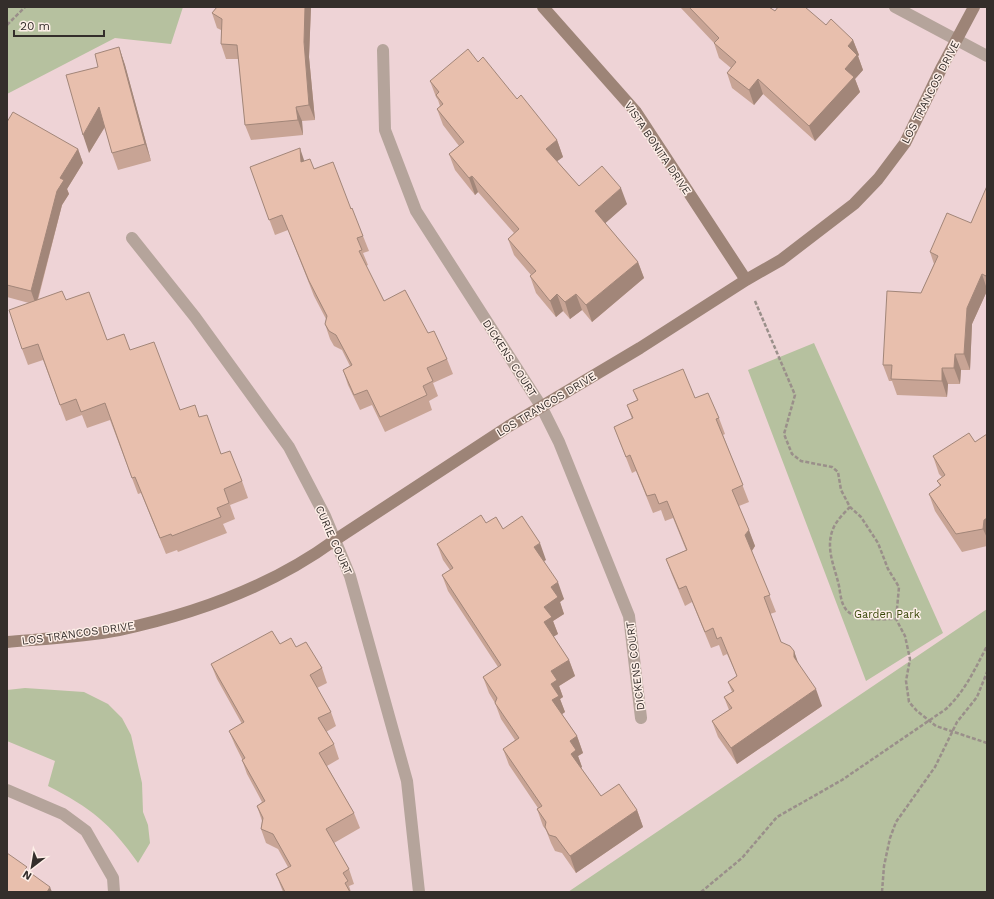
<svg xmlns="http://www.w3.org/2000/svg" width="994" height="899" font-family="'Work Sans',sans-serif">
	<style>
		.education { fill: #eed3d6 }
		.green { fill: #b6c19f }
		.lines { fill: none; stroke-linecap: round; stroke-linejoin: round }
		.path { stroke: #9a8f8a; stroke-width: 2.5; stroke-dasharray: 4 2; stroke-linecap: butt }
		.street { stroke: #b5a49b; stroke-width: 12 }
		.secondary { stroke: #9d8477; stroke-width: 12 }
		.wall { fill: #c8a495 }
		.shaded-wall { fill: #a28679 }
		.building { fill: #e8bfad; stroke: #a28679 }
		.labels { text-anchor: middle; stroke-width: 3; stroke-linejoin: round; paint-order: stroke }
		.street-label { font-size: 11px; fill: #342e2b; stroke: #feefe8 }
		.park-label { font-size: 11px; fill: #394709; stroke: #feefe8 }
	</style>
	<rect width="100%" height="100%" fill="#f1e1db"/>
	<path class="education" d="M7,7H987V892H7Z"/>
	<path class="green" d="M7,7H183L171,44L115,38L7,94Z
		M814,343L943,633L866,681L748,370Z
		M987,609V892H568Z
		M25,688L84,692L108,704L122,718L131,735L142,783L143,812L148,825L150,843L138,863C110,823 91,808 48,786L55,761L7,741V690Z"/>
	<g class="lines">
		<path class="path" d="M7,25L25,7
			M755,301L795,395L784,434L792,454L801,461L832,467L838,472L841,490L850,507L861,517L878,543L888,569L899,587L896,619L905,636L910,659L906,681L909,702L917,711L936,726L987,743
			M850,507C844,513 836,521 833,529C825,549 835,567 839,586C841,597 841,609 853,615C865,621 882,619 895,619
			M701,892L742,858L777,817L842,780L946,709C965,691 975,669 987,646
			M882,892L884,866L890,838L896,822L935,767L957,722L977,697L987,672"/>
		<path class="street" d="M895,7L987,56
			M383,50L385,130L416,211L541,406L559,442L629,616L641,718
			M132,238L195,317L289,447L325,516L350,576L407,781L419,892
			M7,790L63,814L86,831L113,878L114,892"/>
		<path class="secondary" d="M543,7L636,112L746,280
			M7,642C42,639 84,637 119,630C195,614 272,586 335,540L509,426L640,348L746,280L781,260L854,204L878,179L905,143L942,67L974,7"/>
	</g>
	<path class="wall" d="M217,7H311L309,57L315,120L302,121L303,135L251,140L245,125L239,59H226L221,44V30L217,28L212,13Z
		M680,7H769L775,11L826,25L853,40L859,55L858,56L863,70L855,79L860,92L815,141L763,94L754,105L732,88L727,73L731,68L719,58L714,43Z
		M119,47L125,65L151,161L118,170L112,153L105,127L89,153L98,67Z
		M478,62L517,99L557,140L563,157L557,161L579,186L627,204L605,223L638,262L644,278L592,322L582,310L570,319L563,311L556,317L536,293L530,276L531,275L514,255L508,239L514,233L478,192L475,195L455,170L449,154L459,146L443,125L437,109L440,106L438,100L436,97L430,81Z
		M7,122L78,149L83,163L67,189L69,194L62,205L38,300H66L107,340L130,350L180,410L199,417L221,454L242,481L248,498L230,505L235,519L223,524L227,533L178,552L177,550L166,554L141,493L138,494L110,420L87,428L82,415L66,421L43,360L28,365L22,349L29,303L7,297Z
		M304,161L314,169L351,209L363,236L369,251L363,253L368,265L366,266L384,301L428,333L447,359L453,374L433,383L438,396L429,401L432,410L385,432L372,405L360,410L348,385L343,370L350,366L342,350L334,346L330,339L325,324L326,319L314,296L288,230L275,235L250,167Z
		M987,186V291L972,324L970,370H961L960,384H948L947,397L897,395L892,381H889L883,365L921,293L934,264L930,252L971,223Z
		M633,390L695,398L719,418L725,434L723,435L749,502L739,506L755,546L752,551L776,612L770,614L781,642L794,651L798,664L822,706L737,764L718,737L712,721L729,710L724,697L732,692L728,682L737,676L727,654L723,656L719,645L711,648L692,602L685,606L672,575L666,559L686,550L673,518L665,521L661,510L653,513L636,471L632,473L614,427L632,419L627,405L637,400Z
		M987,434V546L962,552L935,511L929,494L940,486L937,481L942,477L939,474L933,456L975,442Z
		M486,523L503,529L546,560L544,561L564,599L560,602L564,614L553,621L558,634L553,636L569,660L575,676L559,686L563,697L560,699L565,712L562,714L577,736L583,753L578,756L582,767L581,768L601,796L637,810L643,827L576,873L562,853L555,851L551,843L546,830L543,826L537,809L538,808L509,765L503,749L515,740L501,719L495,703L489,693L483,677L498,667L448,591L442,575L450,570L443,560L437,544Z
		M280,644L296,647L322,668L327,683L317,688L331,712L336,726L326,732L334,744L339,759L327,766L354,813L360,828L334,843L349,869L354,884L349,886L351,892H283L276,874L288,867L278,849L266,843L261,829L262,821L257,806L262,802L247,774L242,760V759L235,745L229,731L242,724L217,679L211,664Z"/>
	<path class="shaded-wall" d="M305,7H311L309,57L315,120L309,105L304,42Z
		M853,40L859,55L858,56L863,70L855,79L860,92L815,141L809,126L845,69L848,46Z
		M119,47L125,65L151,161L145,144Z
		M758,79L763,94L754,105L749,90Z
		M99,107L106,125L89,153L83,135Z
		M296,107L302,121L303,135L298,120Z
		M557,140L563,157L552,165L546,149Z
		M300,148L305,163L301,162Z
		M78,149L83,163L67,189L69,194L62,205L36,305L31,291L60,178Z
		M472,176L478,192L475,195L469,178Z
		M621,188L627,204L601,227L595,211Z
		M638,262L644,278L592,322L586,305Z
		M982,274L987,289V291L972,324L970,370L964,354L967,308Z
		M557,294L563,311L556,317L550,301Z
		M576,294L582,310L570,319L565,302Z
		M955,354L961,370L960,384L954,368Z
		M942,368L948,384L947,397L942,381Z
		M987,518V538L983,529L984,520Z
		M749,530L755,546L751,552L745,535Z
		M540,543L546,560L540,563L534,547Z
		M558,582L564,599L560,602L564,614L553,621L558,634L550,639L544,622V607L551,587Z
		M794,651L800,668L794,657Z
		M569,660L575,676L559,686L563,697L560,699L565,712L558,717L552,700L551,671Z
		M816,689L822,706L737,764L731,748Z
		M577,736L583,753L578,756L582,767L577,770L571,754L570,741Z
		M637,810L643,827L576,873L570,856Z
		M50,887L52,892H47Z"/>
	<path class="building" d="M217,7H305L304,42L309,105L296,107L298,120L245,125L237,45L221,44L222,19L212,13Z
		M689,7H769L775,11L778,7H805L826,25L831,19L853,40L848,46L857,55L845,69L854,77L809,126L758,79L749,90L727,73L736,62L714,43L719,38Z
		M119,47L145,144L112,153L99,107L83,135L66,75L98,67L95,54Z
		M468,49L478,62L483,57L517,99L521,95L557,140L546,149L579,186L602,166L621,188L595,211L638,262L586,305L576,294L565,302L557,294L550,301L530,276L536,271L508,239L519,229L472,176L469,178L449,154L464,142L437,109L443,104L436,95L439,92L430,81Z
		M13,112L78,149L60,178L64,180L57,191L31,291L7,285V122Z
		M300,148L301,162L310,159L314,169L333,162L351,209L352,208L363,236L357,238L362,250L359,251L384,301L405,290L428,333L434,331L447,359L427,368L433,381L423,386L427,395L380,417L367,390L354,395L343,370L352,365L336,335L329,331L325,324L327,316L309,281L282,215L269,220L250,167Z
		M987,186V274L986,276L982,274L967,308L964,354H955L954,368H942V381L891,379L892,365H883L887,291L921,293L938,256L930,252L947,213L971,223Z
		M62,291L66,300L89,292L107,340L124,334L130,350L154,342L180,410L195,405L199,417L207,415L221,454L230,451L242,481L224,489L229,503L217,508L221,517L172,536L171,534L160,538L135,477L132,478L105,403L81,412L76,399L60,405L38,344L22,349L9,310Z
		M683,369L695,398L708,393L719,418L716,419L743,485L732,490L749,530L745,535L770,595L764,597L781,642L790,646L794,651V657L816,689L731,748L712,721L732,708L724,697L734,691L728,682L737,676L721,637L717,639L713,628L705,632L686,586L679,589L666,559L687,550L667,501L659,504L655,494L647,496L630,455L626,457L614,427L633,418L627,405L638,400L633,390Z
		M969,433L975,442L987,434V518L984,520L983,529L956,534L929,494L941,485L937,481L945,475L933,456Z
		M481,515L486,523L496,517L503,529L522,516L540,543L534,547L558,582L551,587L558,597L544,607L552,617L544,622L569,660L551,671L557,680L551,684L559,696L552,700L577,736L570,741L576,750L571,754L601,796L619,784L637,810L570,856L556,837L549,835L545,827L546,822L537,809L542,806L503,749L519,738L495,703L497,698L483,677L501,665L442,575L453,568L437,544Z
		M272,631L280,644L291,638L296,647L306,642L322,668L310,675L331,712L318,718L334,744L319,753L354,813L326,829L349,869L343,873L348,881L345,883L350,892H285L276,874L291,866L273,834L261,829L263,818L257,806L265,801L242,760L245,758L229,731L244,722L211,664Z
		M7,853L27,867L25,869L50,887L47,892H7Z"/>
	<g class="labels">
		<g class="street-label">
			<text transform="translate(930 92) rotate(-63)" y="4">LOS TRANCOS DRIVE</text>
			<text transform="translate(658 148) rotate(56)" y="4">VISTA BONITA DRIVE</text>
			<text transform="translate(510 358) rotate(57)" y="4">DICKENS COURT</text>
			<text transform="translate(546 404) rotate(-31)" y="4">LOS TRANCOS DRIVE</text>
			<text transform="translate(334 540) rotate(66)" y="4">CURIE COURT</text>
			<text transform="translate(78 633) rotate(-8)" y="4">LOS TRANCOS DRIVE</text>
			<text transform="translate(635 666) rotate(-97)" y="4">DICKENS COURT</text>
		</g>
		<g class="park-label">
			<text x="887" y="618">Garden Park</text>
		</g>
	</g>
	<rect width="994" height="899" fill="none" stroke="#342e2b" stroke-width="16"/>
	<g transform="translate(32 867) rotate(211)" stroke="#feefe8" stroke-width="3" paint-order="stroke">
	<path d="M0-3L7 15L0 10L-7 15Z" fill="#342e2b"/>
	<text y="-6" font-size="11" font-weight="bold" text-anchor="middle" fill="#342e2b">N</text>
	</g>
	<path d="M14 30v6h90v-6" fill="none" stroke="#342e2b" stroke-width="2"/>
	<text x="20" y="30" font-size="12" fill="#342e2b" stroke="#feefe8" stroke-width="3" paint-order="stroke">20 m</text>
</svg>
